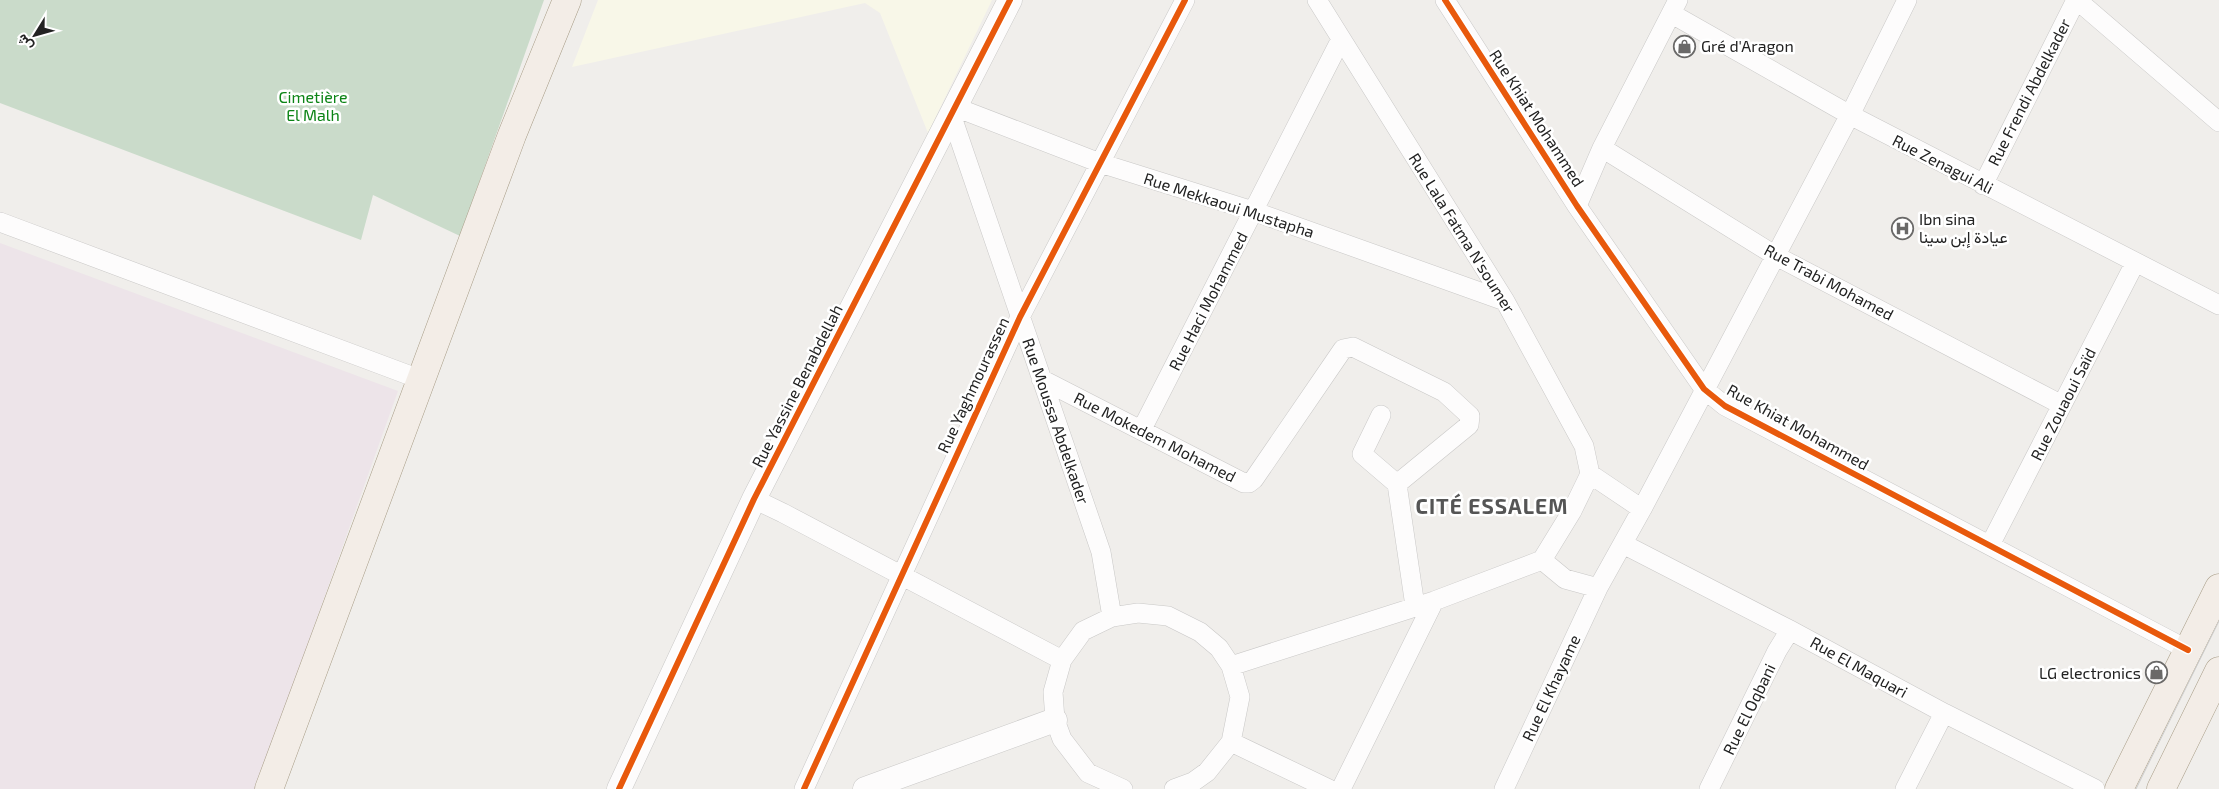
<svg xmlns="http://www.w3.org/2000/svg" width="2219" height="789" font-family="'Exo 2',Vazirmatn,sans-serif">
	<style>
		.industrial { fill: #ede4e9 }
		.education { fill: #f8f7e8 }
		.cemetery { fill: #cadbca }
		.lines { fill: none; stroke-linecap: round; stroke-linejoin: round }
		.minor-casing { stroke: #c9c8c7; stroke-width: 20 }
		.tertiary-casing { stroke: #c9c8c7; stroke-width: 25 }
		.primary-casing { stroke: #a79c86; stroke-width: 29 }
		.minor { stroke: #fdfcfc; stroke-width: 19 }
		.tertiary { stroke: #fdfcfc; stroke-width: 24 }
		.primary { stroke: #f3ede7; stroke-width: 28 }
		.tram { stroke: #ccc; stroke-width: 1 }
		.cycleway-casing { stroke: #fff; stroke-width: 9 }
		.cycleway { stroke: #e8590c; stroke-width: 6 }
		.labels { text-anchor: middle; stroke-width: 5; stroke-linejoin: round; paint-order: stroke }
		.poi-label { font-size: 16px; fill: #222; stroke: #fff; text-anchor: start }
		.street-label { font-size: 16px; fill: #222; stroke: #fff }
		.park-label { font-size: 16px; fill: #0c8416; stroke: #fff }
		.district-label { font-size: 21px; font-weight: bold; letter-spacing: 1px; fill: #555; stroke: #fff }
	</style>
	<rect width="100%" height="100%" fill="#f0eeeb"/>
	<path class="industrial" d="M0,243L398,391L256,789H0Z"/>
	<path class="education" d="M598,0H992L928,133L880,13L865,3L572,67Z"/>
	<path class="cemetery" d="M0,0H544L460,236L373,195L361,240L0,103Z"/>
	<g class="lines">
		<defs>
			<path id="minor" d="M1317,0L1505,301L1584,446L1590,474
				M1445,0L1577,206L1704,389L1725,406L2188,650
				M2077,0L2219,122
				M1672,14L1850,115L2219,305
				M955,107L1100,163L1253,211L1505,301
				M951,114L1101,552L1112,617
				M1602,148L1776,256L2062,405
				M1983,185L2076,0
				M1577,206L1602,148L1678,0
				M0,222L422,380
				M1041,379L1244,483H1249L1254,479L1343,349L1353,347L1444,392L1470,416L1469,425L1397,484L1362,454L1381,415
				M1142,429L1341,39
				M1590,474L1642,509L1598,588L1565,579L1542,560L1572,511Z
				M1397,484L1415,606
				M754,499L783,513L1062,660
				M1642,509L1853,109L1907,0
				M1623,544L1790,630L1944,713L2095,789
				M1990,545L2135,263
				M1231,666L1434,601L1542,560
				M1231,742L1329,789
				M804,789L1020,317L1185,0
				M1123,789L1088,773L1062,739L1055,720L1053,692L1062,660L1083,631L1112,617L1138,613L1168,616L1200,632L1219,648L1231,666L1240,697L1231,742L1207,772L1193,782L1174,789
				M1341,789L1434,601
				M1504,789L1598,588
				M1709,789L1777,651L1790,630
				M1905,789L1944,713"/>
			<path id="tertiary" d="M619,789L754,499L1010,0
				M865,789L1055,720"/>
			<path id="primary" d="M269,789L512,135L567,0
				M2119,789L2219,588
				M2161,789L2219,671"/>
		</defs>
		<use href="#minor" class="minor-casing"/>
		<use href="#tertiary" class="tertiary-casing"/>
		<use href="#primary" class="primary-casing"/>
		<use href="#minor" class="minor"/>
		<use href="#tertiary" class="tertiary"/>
		<use href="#primary" class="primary"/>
		<path class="tram" d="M2136,789L2219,621"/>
		<defs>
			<path id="cycleway" d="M1445,0L1577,206L1704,389L1725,406L2188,650
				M619,789L754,499L1010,0
				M804,789L1020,317L1185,0"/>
		</defs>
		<use href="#cycleway" class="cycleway-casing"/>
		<use href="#cycleway" class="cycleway"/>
	</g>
	<defs>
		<symbol id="shop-ring" viewBox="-11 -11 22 22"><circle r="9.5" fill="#fff" stroke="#6a6968" stroke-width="1.5"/><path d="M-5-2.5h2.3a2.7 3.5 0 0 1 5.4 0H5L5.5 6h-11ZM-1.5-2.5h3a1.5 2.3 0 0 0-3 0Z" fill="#6a6968"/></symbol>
		<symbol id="hospital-ring" viewBox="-11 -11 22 22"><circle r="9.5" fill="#fff" stroke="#6a6968" stroke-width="1.5"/><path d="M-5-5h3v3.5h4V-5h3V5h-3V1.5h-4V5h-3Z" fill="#6a6968"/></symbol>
	</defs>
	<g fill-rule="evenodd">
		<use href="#shop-ring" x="1672" y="34" width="25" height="25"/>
		<use href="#hospital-ring" x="1890" y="216" width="25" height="25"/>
		<use href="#shop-ring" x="2144" y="660" width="25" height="25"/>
	</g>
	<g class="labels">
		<g class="poi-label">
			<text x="1701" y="52">Gré d'Aragon</text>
			<text x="1919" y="225">Ibn sina<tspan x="1919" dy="18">عيادة إبن سينا</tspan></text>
			<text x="2141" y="679" text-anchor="end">LG electronics</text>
		</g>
		<g class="street-label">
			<text transform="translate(2029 92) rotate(-63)" y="6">Rue Frendi Abdelkader</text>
			<text transform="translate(1537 118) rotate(57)" y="6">Rue Khiat Mohammed</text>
			<text transform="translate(1943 164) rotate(27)" y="6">Rue Zenagui Ali</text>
			<text transform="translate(1229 205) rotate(18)" y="6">Rue Mekkaoui Mustapha</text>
			<text transform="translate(1462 233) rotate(58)" y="6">Rue Lala Fatma N'soumer</text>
			<text transform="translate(1829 282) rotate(28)" y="6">Rue Trabi Mohamed</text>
			<text transform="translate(1208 301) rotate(-63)" y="6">Rue Haci Mohammed</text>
			<text transform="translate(973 385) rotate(-65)" y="6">Rue Yaghmourassen</text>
			<text transform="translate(797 386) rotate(-63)" y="6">Rue Yassine Benabdellah</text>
			<text transform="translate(2063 404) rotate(-63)" y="6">Rue Zouaoui Saïd</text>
			<text transform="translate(1056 421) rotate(71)" y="6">Rue Moussa Abdelkader</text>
			<text transform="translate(1798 427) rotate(29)" y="6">Rue Khiat Mohammed</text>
			<text transform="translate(1155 437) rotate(27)" y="6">Rue Mokedem Mohamed</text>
			<text transform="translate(1859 667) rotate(29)" y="6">Rue El Maquari</text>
			<text transform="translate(1551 688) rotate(-65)" y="6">Rue El Khayame</text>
			<text transform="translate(1749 709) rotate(-64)" y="6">Rue El Oqbani</text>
		</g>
		<g class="park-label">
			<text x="313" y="103">Cimetière<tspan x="313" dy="18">El Malh</tspan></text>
		</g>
		<g class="district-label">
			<text x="1492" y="514">CITÉ ESSALEM</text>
		</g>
	</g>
	<g transform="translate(35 35) rotate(233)" stroke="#ffffff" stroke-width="4" paint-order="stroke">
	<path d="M0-4L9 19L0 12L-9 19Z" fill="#222222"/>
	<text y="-8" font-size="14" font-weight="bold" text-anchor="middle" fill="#222222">ش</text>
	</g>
</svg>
